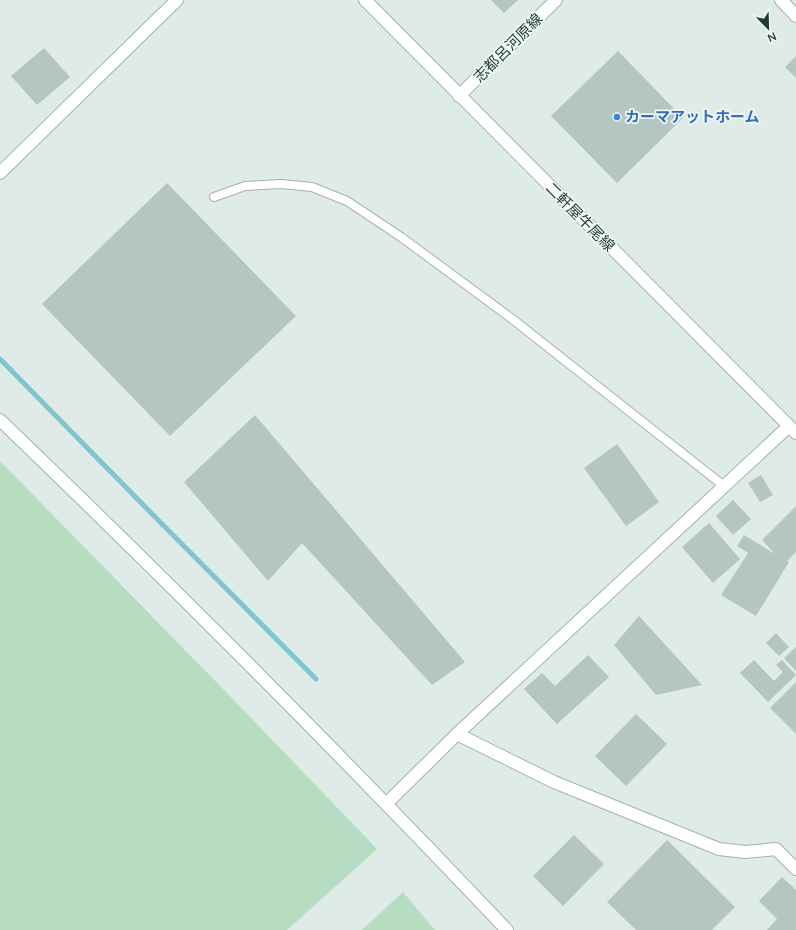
<svg xmlns="http://www.w3.org/2000/svg" width="796" height="930" font-family="Mulish,'Noto Sans JP',sans-serif">
	<style>
		.green { fill: #b6ddc2 }
		.lines { fill: none; stroke-linecap: round; stroke-linejoin: round }
		.stream { stroke: #83c4d3; stroke-width: 5 }
		.building { fill: #b4c6bf }
		.service-casing { stroke: #a2b3ad; stroke-width: 10 }
		.minor-casing { stroke: #a2b3ad; stroke-width: 14 }
		.tertiary-casing { stroke: #a2b3ad; stroke-width: 14 }
		.service { stroke: #fff; stroke-width: 8 }
		.minor { stroke: #fff; stroke-width: 12 }
		.tertiary { stroke: #fff; stroke-width: 12 }
		.shop-dot { fill: #3f7fe0; stroke: #eff7f3; stroke-width: 1.5 }
		.labels { text-anchor: middle; stroke-width: 3.5; stroke-linejoin: round; paint-order: stroke }
		.street-label { font-size: 15px; fill: #1f3b34; stroke: #eff7f3 }
		.shop-label { font-size: 15px; font-weight: bold; fill: #366cbe; stroke: #eff7f3; text-anchor: start }
	</style>
	<rect width="100%" height="100%" fill="#dfebe6"/>
	<path class="green" d="M0,461L227,693L377,849L287,930H0Z
		M403,892L435,930H362Z"/>
	<g class="lines">
		<path class="stream" d="M0,359L161,523L316,679"/>
	</g>
	<path class="building" d="M491,0H518L504,13Z
		M44,48L70,77L37,105L11,76Z
		M618,51L683,118L617,183L551,116Z
		M796,56V78L785,67Z
		M167,183L296,316L170,436L42,304Z
		M255,415L465,662L432,685L302,543L268,581L184,482Z
		M617,444L659,502L626,526L584,468Z
		M761,475L773,495L760,502L748,483Z
		M733,500L751,519L733,535L716,516Z
		M796,506V552L787,561L789,562L756,616L721,595L748,553L737,546L744,535L775,554L762,540Z
		M709,523L740,559L713,583L682,547Z
		M639,616L702,685L656,695L614,645Z
		M776,633L789,647L779,656L766,643Z
		M796,647V671L784,658Z
		M588,655L609,677L557,724L524,689L542,673L555,686Z
		M754,660L774,681L783,672L776,665L782,660L796,675L768,702L740,673Z
		M796,682V734L770,708Z
		M636,714L667,744L626,786L595,756Z
		M574,835L604,864L563,906L533,876Z
		M667,840L735,907L712,930H636L607,902Z
		M782,877L796,890V930H767L777,919L759,901Z"/>
	<g class="lines">
		<defs>
			<path id="service" d="M214,197L245,186L281,184L312,187L347,201L401,237L511,318L724,486"/>
			<path id="minor" d="M781,0L796,16
				M0,173L177,0
				M457,734L554,782L719,849L745,852L776,849L796,869"/>
			<path id="tertiary" d="M365,0L796,433
				M459,96L556,0
				M0,420C173,586 342,756 507,930
				M387,803L457,734L788,427"/>
		</defs>
		<use href="#service" class="service-casing"/>
		<use href="#minor" class="minor-casing"/>
		<use href="#tertiary" class="tertiary-casing"/>
		<use href="#service" class="service"/>
		<use href="#minor" class="minor"/>
		<use href="#tertiary" class="tertiary"/>
	</g>
	<circle class="shop-dot" cx="617" cy="117" r="4"/>
	<g class="labels">
		<g class="street-label">
			<text transform="translate(508 48) rotate(-45)" y="5">志都呂河原線</text>
			<text transform="translate(580 217) rotate(45)" y="5">二軒屋牛尾線</text>
		</g>
		<g class="shop-label">
			<text x="625" y="122">カーマアットホーム</text>
		</g>
	</g>
	<g transform="translate(768 28) rotate(157)" stroke="#eff7f3" stroke-width="3" paint-order="stroke">
	<path d="M0-3L7 15L0 10L-7 15Z" fill="#1f3b34"/>
	<text y="-6" font-size="11" font-weight="bold" text-anchor="middle" fill="#1f3b34">N</text>
	</g>
</svg>
